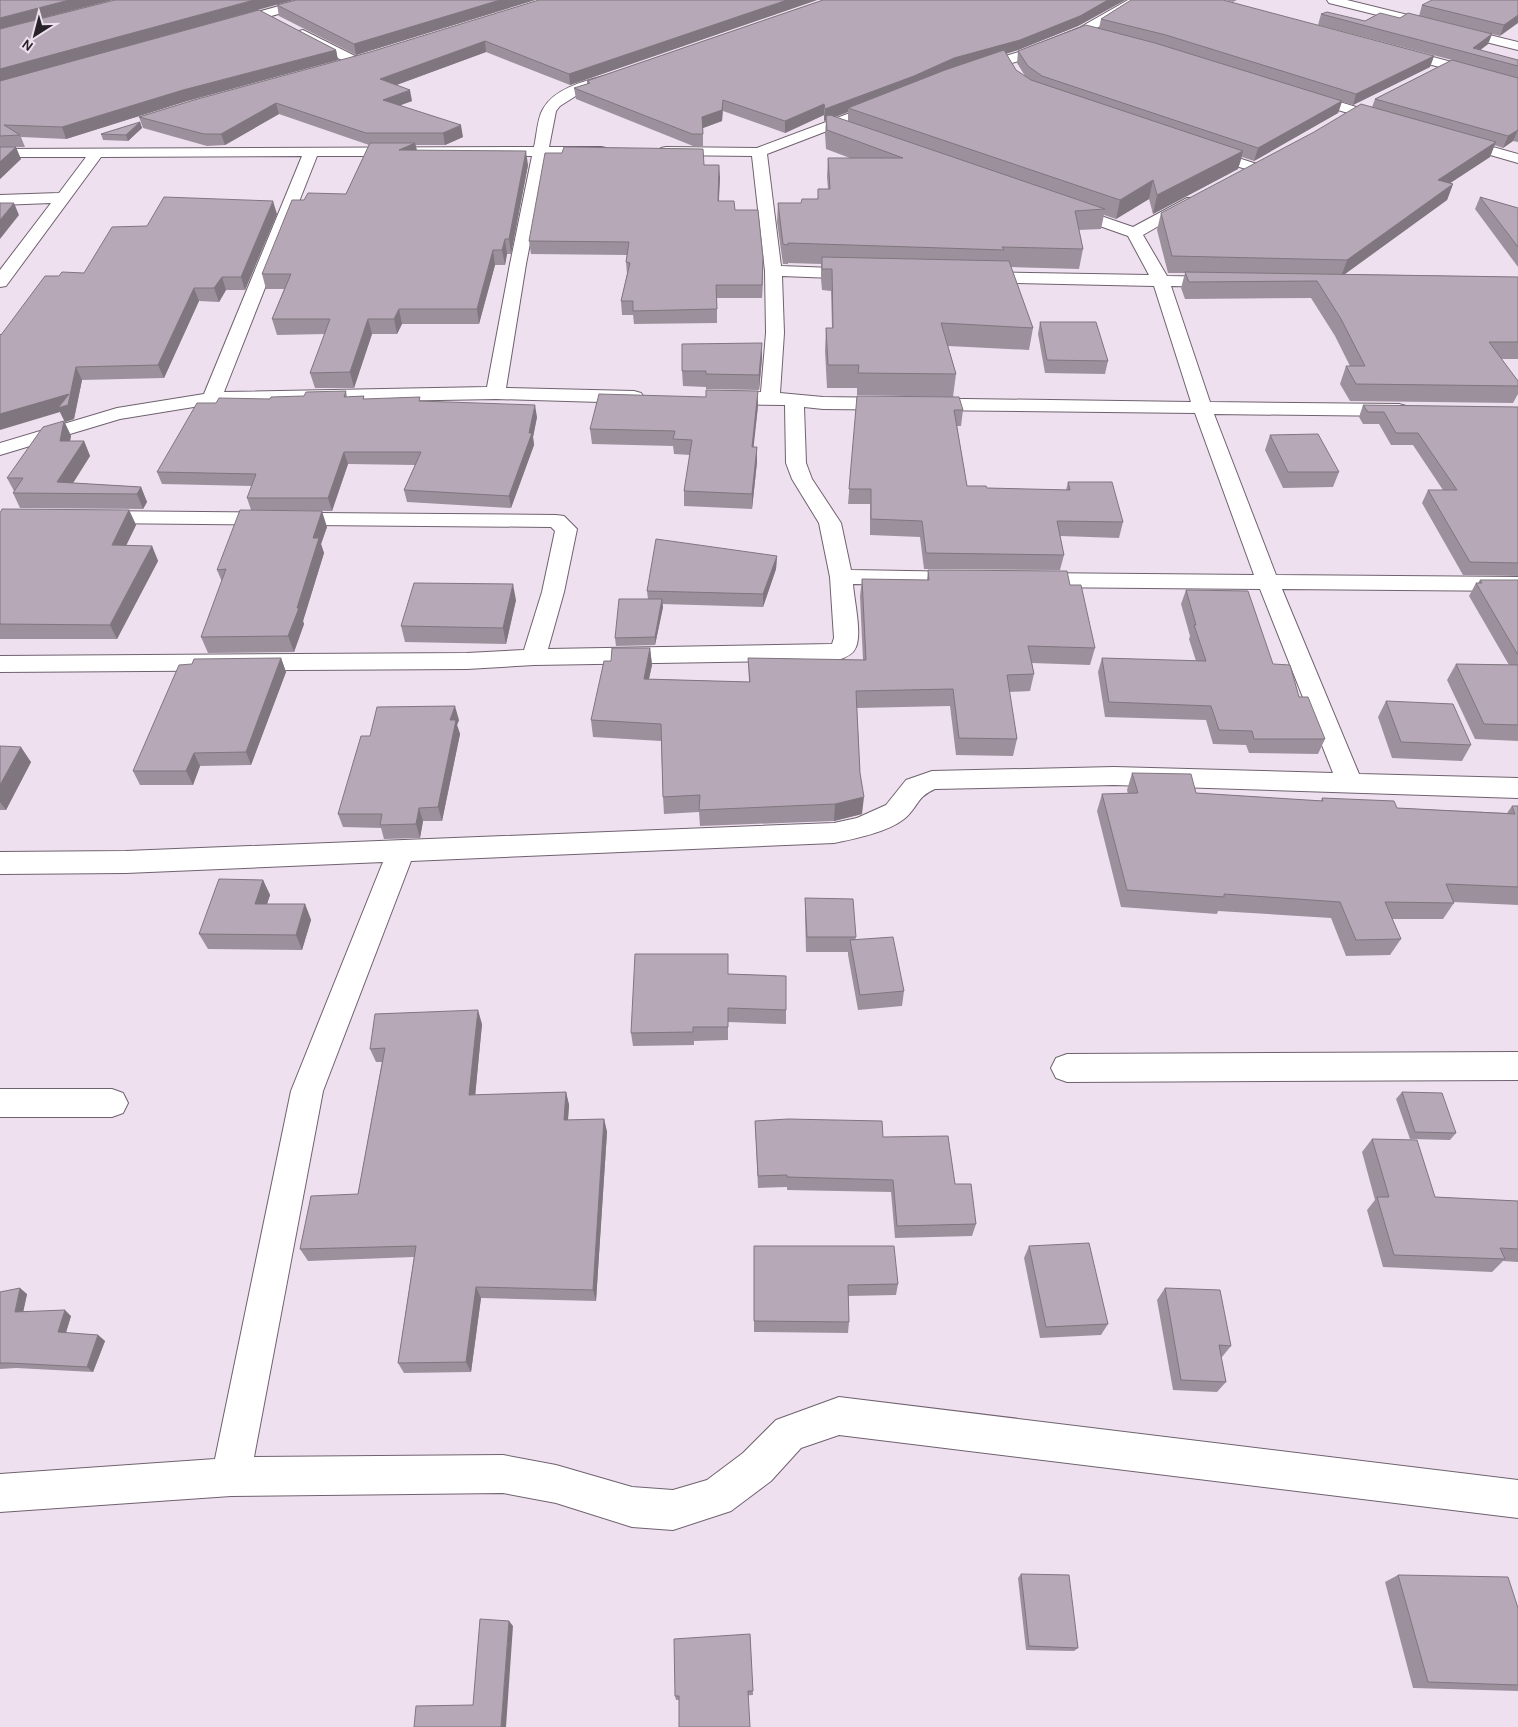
<svg xmlns="http://www.w3.org/2000/svg" width="1518" height="1727" font-family="Karla,sans-serif">
	<style>
		.lines { fill: none; stroke-linecap: round; stroke-linejoin: round }
		.minor-casing { stroke: #6f626f; stroke-width: 2 }
		.minor { fill: #fff; fill-rule: evenodd }
		.wall { fill: #9d909d; fill-rule: evenodd }
		.shaded-wall { fill: #7f767f }
		.building { fill: #b6a8b6; stroke: #7f767f }
	</style>
	<rect width="100%" height="100%" fill="#efe0ef"/>
	<g class="lines">
		<defs>
			<path id="minor" d="M301,0H320L318,3L232,27L226,23L228,20Z
				M1128,0H1143L1087,34L1029,58L974,74L967,70L969,67L1019,52L1079,28Z
				M1327,0H1347L1518,42V50L1329,3Z
				M303,30L359,58L361,61L354,65L349,64L299,37L297,34L299,31Z
				M1396,47L1518,80V88L1391,54L1390,51L1391,48Z
				M611,74L618,78L616,81L582,92L560,106L556,111L549,147H601L606,148L608,151L606,154L601,155L547,156L526,264L506,388L634,391L641,393L644,397L641,401L634,403L496,399L212,404L120,419L0,455V443L117,408L204,394L302,156L101,157L6,286L0,287V270L51,203L0,205V195L59,193L86,157H0V149L534,147C537,135 537,119 543,109C555,87 589,80 611,74ZM317,156H532L510,264L487,387L224,392Z
				M1304,91L1392,118L1394,121L1392,124L1387,125L1299,98L1297,95L1299,92Z
				M882,101L889,105L887,108L767,154L781,266L859,269L865,270L867,274L865,278L859,279L782,276L784,333L780,393L823,397L1191,402L1154,286L976,282L970,281L968,277L970,273L976,272L1149,275L1128,236L1063,213L1061,210L1063,207L1069,205L1133,227L1187,198H1197L1200,201L1197,204L1143,235L1167,276L1221,277L1227,278L1230,282L1227,286L1221,287L1171,286L1210,402L1399,404L1406,406L1409,410L1406,414L1399,416L1214,414L1276,575L1518,577V591L1282,589L1359,774L1518,778V798L1114,785L935,789C916,797 918,808 904,819C888,832 854,839 834,843L411,861L323,1091L254,1457L503,1455L556,1465L632,1487L673,1490L707,1480L743,1453L776,1420L839,1397L1518,1480V1518L839,1435L801,1448L771,1481L731,1511L673,1530L632,1527L556,1503L503,1493L231,1496L0,1512V1474L215,1459L291,1091L383,862L126,873L0,874V852L126,851L834,823L857,818L886,805L906,780L932,771L1114,767L1333,773L1260,589L1032,587L1024,585L1021,580L1024,575L1032,573L1254,575L1195,413L823,409L804,407L806,463L812,479L841,523L851,570L964,572L972,574L975,579L972,584L964,586L853,584C854,600 862,633 856,647C853,655 845,658 837,660L534,665L467,669L0,672V656L467,653L524,650L542,592L555,531L551,527L94,523L86,522L83,517L86,512L94,511L556,515L564,516L577,529L564,592L548,649L832,644L834,638L830,577L819,523L792,479L786,463L785,405L720,404L713,402L710,398L713,394L761,392L766,333L765,271L752,156L666,155L661,154L659,151L661,148L666,147L757,148Z
				M1457,137L1518,154V163L1452,144L1450,141L1452,138Z
				M1204,147L1260,165L1262,168L1260,171L1255,172L1199,154L1197,151L1199,148Z
				M1518,1052V1080L1067,1082L1056,1078L1051,1068L1056,1058L1067,1054Z
				M0,1089H112L123,1093L128,1103L123,1113L112,1117H0Z"/>
		</defs>
		<use href="#minor" class="minor-casing"/>
		<use href="#minor" class="minor"/>
	</g>
	<path class="wall" d="M296,0H535L356,55L279,16L277,5Z
		M817,0L570,85L486,52L396,85L412,101L400,105L463,137L445,145H416L417,151L528,165L511,254H507L505,265H495L479,324H402L397,334H372L354,388H315L310,373L325,334L277,335L272,319L284,289H266L262,274L304,200L346,194L369,145L279,114L225,145L207,146L143,128L139,117L370,52Z
		M823,0H1125L1078,26L1018,50L1006,54L1016,70L1025,76L1017,63L1018,51L1099,28L1101,19L1434,56L1430,67L1353,105L1342,102L1338,113L1254,161L1242,157L1238,169L1153,214L1149,199L1116,219L1104,215L1101,229L1079,230L1083,249L1079,269L1011,267L1033,328L1029,350L948,346L956,374L953,397L857,395V388H827L825,351L826,328H832L831,291L822,290L821,279V264L788,263V264H783L777,222L778,203H801L817,199L828,189L827,177L828,158H850L826,149L825,134L826,120L824,121V115L785,133L723,111L722,121L703,128V146H693L576,99L574,88L587,84V81ZM848,112V121L835,117Z
		M1225,0H1237L1233,2Z
		M1518,0L1500,36L1419,16L1422,5Z
		M259,10L336,50L338,60L187,101L66,139L21,137L25,147H13L21,159L0,179V29Z
		M1321,14L1365,21L1400,18L1492,34L1488,44L1480,50L1518,60V142L1513,141L1503,148L1494,145L1490,157L1450,183L1453,184L1447,200L1344,274L1518,277V359H1501L1518,381V394L1513,403L1350,401L1340,384L1346,366H1350L1335,336L1311,298L1185,299L1181,288L1185,273H1168L1157,230L1161,213L1372,107L1375,99L1452,60L1318,25Z
		M140,122L142,128L128,141L103,140L101,134Z
		M704,165L720,177L719,201L735,210L763,258L762,298H717V323L634,324L633,315H622L621,301L627,274L626,262L627,255L531,254L529,241Z
		M1480,197L1518,208V267L1475,209Z
		M277,214L245,290H226L219,302L199,301L164,378L82,380L74,419L65,422L60,412L1,335L59,276L84,273L147,226Z
		M1040,322L1108,361L1105,374L1045,373L1038,334Z
		M762,358L759,390L706,389V387L683,386L682,371Z
		M346,391L347,397L364,396V399L421,401L537,417L533,437L534,445L511,508L407,502L404,490L415,465L348,464L332,511L251,510L247,498L252,486L162,484L157,472L216,403L304,396Z
		M758,391V406L753,447H757V462L752,509L684,506V491L690,455L674,454L673,446L592,444L590,429L706,397Z
		M857,396L963,410L961,426H957L967,486L987,488L1066,490L1068,482L1123,522L1119,538L1060,536L1064,555L1060,570L924,569L920,537L870,535V504H848Z
		M1363,405L1518,407V576L1463,575L1422,503L1428,490H1443L1413,445H1391L1379,424H1363L1359,417Z
		M64,421L71,436L70,441H84L90,456L73,483L141,487L147,502L143,509L20,508L13,493L14,491L7,478Z
		M1270,435L1339,472L1333,487L1283,488L1265,450Z
		M129,510L136,525L126,546H152L158,561L117,639H0V513Z
		M327,527L321,544L324,553L303,621L304,624L294,652L208,653L201,637L222,582L217,570Z
		M777,556L776,569L763,607L662,604L663,607L655,645L616,646L615,638L648,599L647,591Z
		M928,570L1070,585L1095,648L1090,665L1032,663L1034,674L1030,691L1009,692L1017,739L1013,756L956,755L950,706L857,708L862,814L834,821L700,826L699,812L664,814L663,797L661,741L593,737L591,720L611,661L650,648L652,665L649,679L749,682L748,658L863,660L860,596L862,579L927,580Z
		M1480,580H1518V741L1475,739L1447,680L1456,664L1509,665L1469,596L1476,583H1478Z
		M1186,590L1273,664L1299,697L1325,739L1318,754L1249,753L1246,745L1213,744L1206,720L1105,717L1098,672L1102,658L1196,661L1189,639L1190,636L1181,604Z
		M516,600L506,644L405,642L401,626Z
		M281,658L286,672L251,765L200,766L193,785H140L133,771Z
		M1386,701L1471,745L1462,761L1392,758L1378,717Z
		M459,720L457,725L460,734L442,821H423L420,838L384,839L381,828L343,827L338,814L370,736Z
		M0,746L31,762L6,810H0Z
		M1132,773L1196,793L1321,801L1322,798L1397,808L1507,813L1512,806H1518V905L1453,902L1454,903L1443,919H1392L1401,939L1390,955L1346,956L1331,918L1218,911L1217,914L1121,907L1097,811L1102,794H1128L1127,790Z
		M263,880L270,895L267,904H305L311,920L302,950L208,949L199,934Z
		M805,898L856,937L855,940L904,991L902,1006L858,1010L848,955V952H806L805,914Z
		M728,974L786,976V1024L728,1022V1040L694,1041V1045L633,1046L631,1033Z
		M482,1024L475,1095L566,1092L569,1105L568,1120L604,1119L607,1132L596,1301L481,1298L471,1372L404,1373L398,1363L414,1257L308,1261L300,1249L358,1194L382,1062H376L370,1049Z
		M1402,1092L1456,1133L1450,1140L1410,1139L1396,1099Z
		M755,1121L883,1137L955,1184L976,1224L972,1236L895,1238L891,1192L787,1190V1187L758,1188Z
		M1372,1139L1435,1197L1518,1201V1262L1503,1261L1492,1272L1383,1267L1367,1210L1375,1200L1362,1152Z
		M754,1246L898,1284L896,1295L848,1296L849,1322L848,1333L754,1332Z
		M1029,1246L1108,1324L1101,1335L1040,1338L1024,1258Z
		M1165,1288L1231,1346L1222,1357H1221L1226,1382L1217,1392L1173,1390L1157,1300Z
		M0,1292L27,1294L23,1311L71,1316L66,1333L98,1335L105,1341L93,1372L16,1368L0,1369Z
		M1021,1574L1078,1648L1074,1651L1026,1650L1018,1578Z
		M1398,1575L1518,1608V1691L1413,1688L1385,1582Z
		M750,1634L753,1695L676,1700L675,1696Z"/>
	<path class="shaded-wall" d="M69,0H113L0,29V18Z
		M254,0H294L0,81V69Z
		M500,0H535L356,55L354,44Z
		M787,0H817L570,85L569,74Z
		M1108,0H1125L1078,26L1018,50L953,69L848,108V112L824,121L825,109L954,58Z
		M1518,15V23L1500,36L1504,25Z
		M1492,34L1488,44L1474,55L1473,48Z
		M485,41L486,52L383,90L380,79Z
		M336,50L338,60L187,101L66,139L62,127L183,90Z
		M1434,56L1430,67L1353,105L1356,94Z
		M410,90L412,101L385,111L383,100Z
		M723,100L722,121L703,128L702,117Z
		M1342,101L1338,113L1254,161L1258,148Z
		M276,103L279,114L225,145L221,134Z
		M824,104V115L785,133V121Z
		M140,122L142,128L128,141L126,135Z
		M461,125L463,137L445,145L443,133Z
		M1518,130L1513,141L1503,148L1508,136Z
		M1496,142L1490,157L1432,195L1438,180Z
		M415,143L418,157L399,150Z
		M16,147L21,159L0,179V162Z
		M526,151L528,165L511,254L509,239Z
		M1243,151L1238,169L1153,214L1157,195Z
		M719,165L720,177L718,213V201Z
		M1153,180L1149,199L1116,219L1120,200Z
		M1453,184L1447,200L1341,277L1347,260Z
		M273,201L277,214L245,290L241,277Z
		M14,203L19,215L0,239V220Z
		M505,239L507,254L505,265L502,250Z
		M493,250L495,265L479,324L477,309Z
		M763,258V271L762,298V285Z
		M222,277L226,290L219,302L214,288Z
		M194,288L199,301L164,378L158,365Z
		M399,309L402,324L397,334L394,319Z
		M368,319L372,334L354,388L350,372Z
		M762,343V358L759,390V375Z
		M76,367L82,380L74,419L65,422L60,412L0,430V414Z
		M758,391V406L752,462V447Z
		M535,405L537,417L533,437L534,445L511,508L509,496L529,433Z
		M64,421L71,436L67,455L60,441Z
		M84,441L90,456L66,494L57,482Z
		M757,447V462L752,509V494Z
		M344,452L348,464L332,511L328,498Z
		M141,487L147,502L143,509L137,494Z
		M129,510L136,525L119,560L112,545Z
		M322,511L327,527L321,544L324,553L303,621L304,624L294,652L288,636L297,608L313,538Z
		M152,546L158,561L117,639L110,625Z
		M777,556L776,569L763,607V594Z
		M513,584L516,600L506,644L503,628Z
		M662,599L663,607L655,645V637Z
		M650,648L652,665L645,696L644,679Z
		M281,658L286,672L251,765L246,752Z
		M455,706L459,720L457,725L460,734L442,821L438,807L450,720Z
		M21,747L31,762L6,810L0,802V785Z
		M194,753L200,766L193,785L186,771Z
		M864,797L862,814L834,821L835,804Z
		M419,808L423,821L420,838L416,824Z
		M263,880L270,895L262,919L255,904Z
		M305,904L311,920L302,950L296,935Z
		M478,1010L482,1024L474,1108L469,1095Z
		M566,1092L569,1105L567,1133L564,1120Z
		M604,1119L607,1132L596,1301L593,1290Z
		M476,1287L481,1298L471,1372L466,1362Z
		M20,1288L27,1294L22,1318L15,1312Z
		M65,1310L71,1316L64,1338L58,1332Z
		M98,1335L105,1341L93,1372L87,1367Z
		M509,1621L513,1626L506,1727H501Z"/>
	<path class="building" d="M0,0H69L0,18Z
		M115,0H254L0,69V29Z
		M296,0H500L354,44L277,5Z
		M539,0H787L569,74L485,41L380,79L410,90L383,100L461,125L443,133H366L276,103L221,134H204L139,117L194,100L370,52Z
		M823,0H1108L1080,16L1020,40L954,58L914,76L825,109L824,104L785,121L723,100L722,110L702,117L703,134H692L574,88L590,83L587,81Z
		M1131,0H1223L1434,56L1356,94L1166,35L1101,19Z
		M1432,0H1518V15L1504,25L1422,5Z
		M259,10L336,50L183,90L62,127L4,125L20,135L0,136V81Z
		M1327,12L1365,21L1380,13L1400,18L1408,13L1492,34L1473,48L1518,60V66L1321,14Z
		M1086,25L1155,43L1342,101L1258,148L1042,76L1028,66L1018,51Z
		M1004,50L1016,70L1031,80L1243,151L1157,195L1153,180L1120,200L848,108L945,70Z
		M1452,60L1518,78V130L1508,136L1375,99Z
		M1361,104L1496,142L1438,180L1453,184L1347,260L1172,256L1161,213L1314,132Z
		M830,115L1105,209L1075,211L1083,249L1002,247L1004,250L788,243V245L783,244L778,203H801L802,199H818V189H830L828,158H903L827,130L826,116Z
		M140,122L126,135L101,134Z
		M370,143H415L399,150L526,151L509,239H505L502,250H493L477,309H399L394,319H368L350,372L310,373L330,319H272L291,274H262L292,200H304L308,193L346,194Z
		M0,147H16L0,162Z
		M564,147L703,149L704,165H719L718,201H734L735,210H758L763,258L762,285H716L717,309L633,311V301H621L630,263L626,262L629,242L529,241L545,153H562Z
		M164,197L273,201L241,277H222L214,288H194L158,365L76,367L68,405L58,408L69,394L0,414V334L1,335L45,276H59L62,272L84,273L112,227L147,226Z
		M1480,197L1518,208V247Z
		M0,203H14L0,220Z
		M822,257L1009,261L1033,328L941,323L956,374L858,373L859,365H828L826,328H833L832,269H822Z
		M1185,272L1518,277V342H1489L1518,381V386L1356,384L1346,366H1365L1341,319L1317,281L1189,282Z
		M1040,322H1096L1108,361L1047,360Z
		M762,343L759,375L706,374V371H682V344Z
		M706,390L758,391L752,447H757L752,494L684,491L692,440L673,439L675,431L590,429L599,394L706,397Z
		M346,391L344,397L364,396L363,399L420,397L419,401L535,405L529,433H532L509,496L404,490L421,452H344L328,498H247L256,474L157,472L197,403H216L219,398L270,399L271,397L304,396L306,392Z
		M857,396L959,397L963,410H954L967,486H986L987,488L1070,490L1068,482H1112L1123,522L1057,521L1064,555L926,553L922,521L871,519V489H849Z
		M1363,405L1518,407V563L1470,562L1428,490H1457L1418,433H1396L1384,412H1368Z
		M64,421L60,441H84L57,482L141,487L137,494L13,493L23,478H7L43,427Z
		M1318,434L1339,472H1288L1270,435Z
		M2,509L129,510L112,545L152,546L110,625L0,624V513Z
		M240,510L322,511L313,538H319L297,608H299L288,636L201,637L226,569L217,570Z
		M656,539L777,556L763,594L647,591Z
		M928,570L1067,571L1070,585H1081L1095,648L1028,646L1034,674L1007,675L1017,739L959,738L953,689L856,691L860,773L864,797L835,804L699,810L700,795L663,797L661,724L591,720L604,661H611L612,648H650L644,679L750,682L748,658L866,660L862,579L929,580Z
		M1480,580H1518V655L1476,583H1482Z
		M414,583L513,584L503,628L401,626Z
		M1186,590L1248,591L1273,664L1290,665L1299,697H1308L1325,739H1254L1252,731L1219,730L1211,706L1109,702L1102,658L1206,661L1194,625H1196Z
		M619,599H662L655,637L615,638Z
		M281,658L246,752L194,753L186,771H133L179,665L192,664L194,659Z
		M1456,664L1518,665V725L1484,724Z
		M1386,701L1453,704L1471,745L1401,742Z
		M455,706L450,720H456L438,807L419,808L416,824L380,825L382,814H338L361,736H370L377,707Z
		M0,746L21,747L0,785Z
		M1132,773L1191,774L1196,793L1323,801L1322,798L1394,801L1397,808L1515,814L1512,806H1518V887L1446,884L1454,903L1385,902L1401,939L1356,940L1340,902L1224,894V897L1127,890L1102,794L1138,793Z
		M219,879L263,880L255,904H305L296,935L199,934Z
		M805,898L853,899L856,937H807Z
		M893,937L904,991L860,995L850,940Z
		M635,954H728V974L786,976V1010L728,1008V1027H693V1032L631,1033Z
		M478,1010L469,1095L566,1092L564,1120L604,1119L593,1290L476,1287L466,1362L398,1363L416,1246L300,1249L311,1196L358,1194L385,1048L370,1049L375,1014Z
		M1402,1092L1442,1093L1456,1133L1415,1132Z
		M788,1119L882,1121L883,1137L948,1136L955,1184H971L976,1224L897,1226L893,1180L787,1177V1175L758,1176L755,1121Z
		M1372,1139L1417,1140L1435,1197L1518,1201V1249L1500,1248L1505,1259L1394,1255L1377,1197H1389Z
		M1089,1243L1108,1324L1046,1327L1029,1246Z
		M754,1246H894L898,1284L848,1285L849,1322L754,1321Z
		M20,1288L15,1312L65,1310L58,1332L98,1335L87,1367L9,1363H0V1292Z
		M1165,1288L1220,1290L1231,1346L1219,1345L1226,1382L1181,1380Z
		M1021,1574L1069,1575L1078,1648L1029,1646Z
		M1398,1575L1508,1577L1518,1608V1685L1428,1682Z
		M480,1619L509,1621L501,1727H414L416,1706L473,1705Z
		M750,1634L753,1691H748L750,1727H679V1696H675L674,1639Z"/>
	<g transform="translate(35 35) rotate(216)" stroke="#efe0ef" stroke-width="4" paint-order="stroke">
	<path d="M0-4L9 19L0 12L-9 19Z" fill="#272227"/>
	<text y="-8" font-size="14" font-weight="bold" text-anchor="middle" fill="#272227">N</text>
	</g>
</svg>
